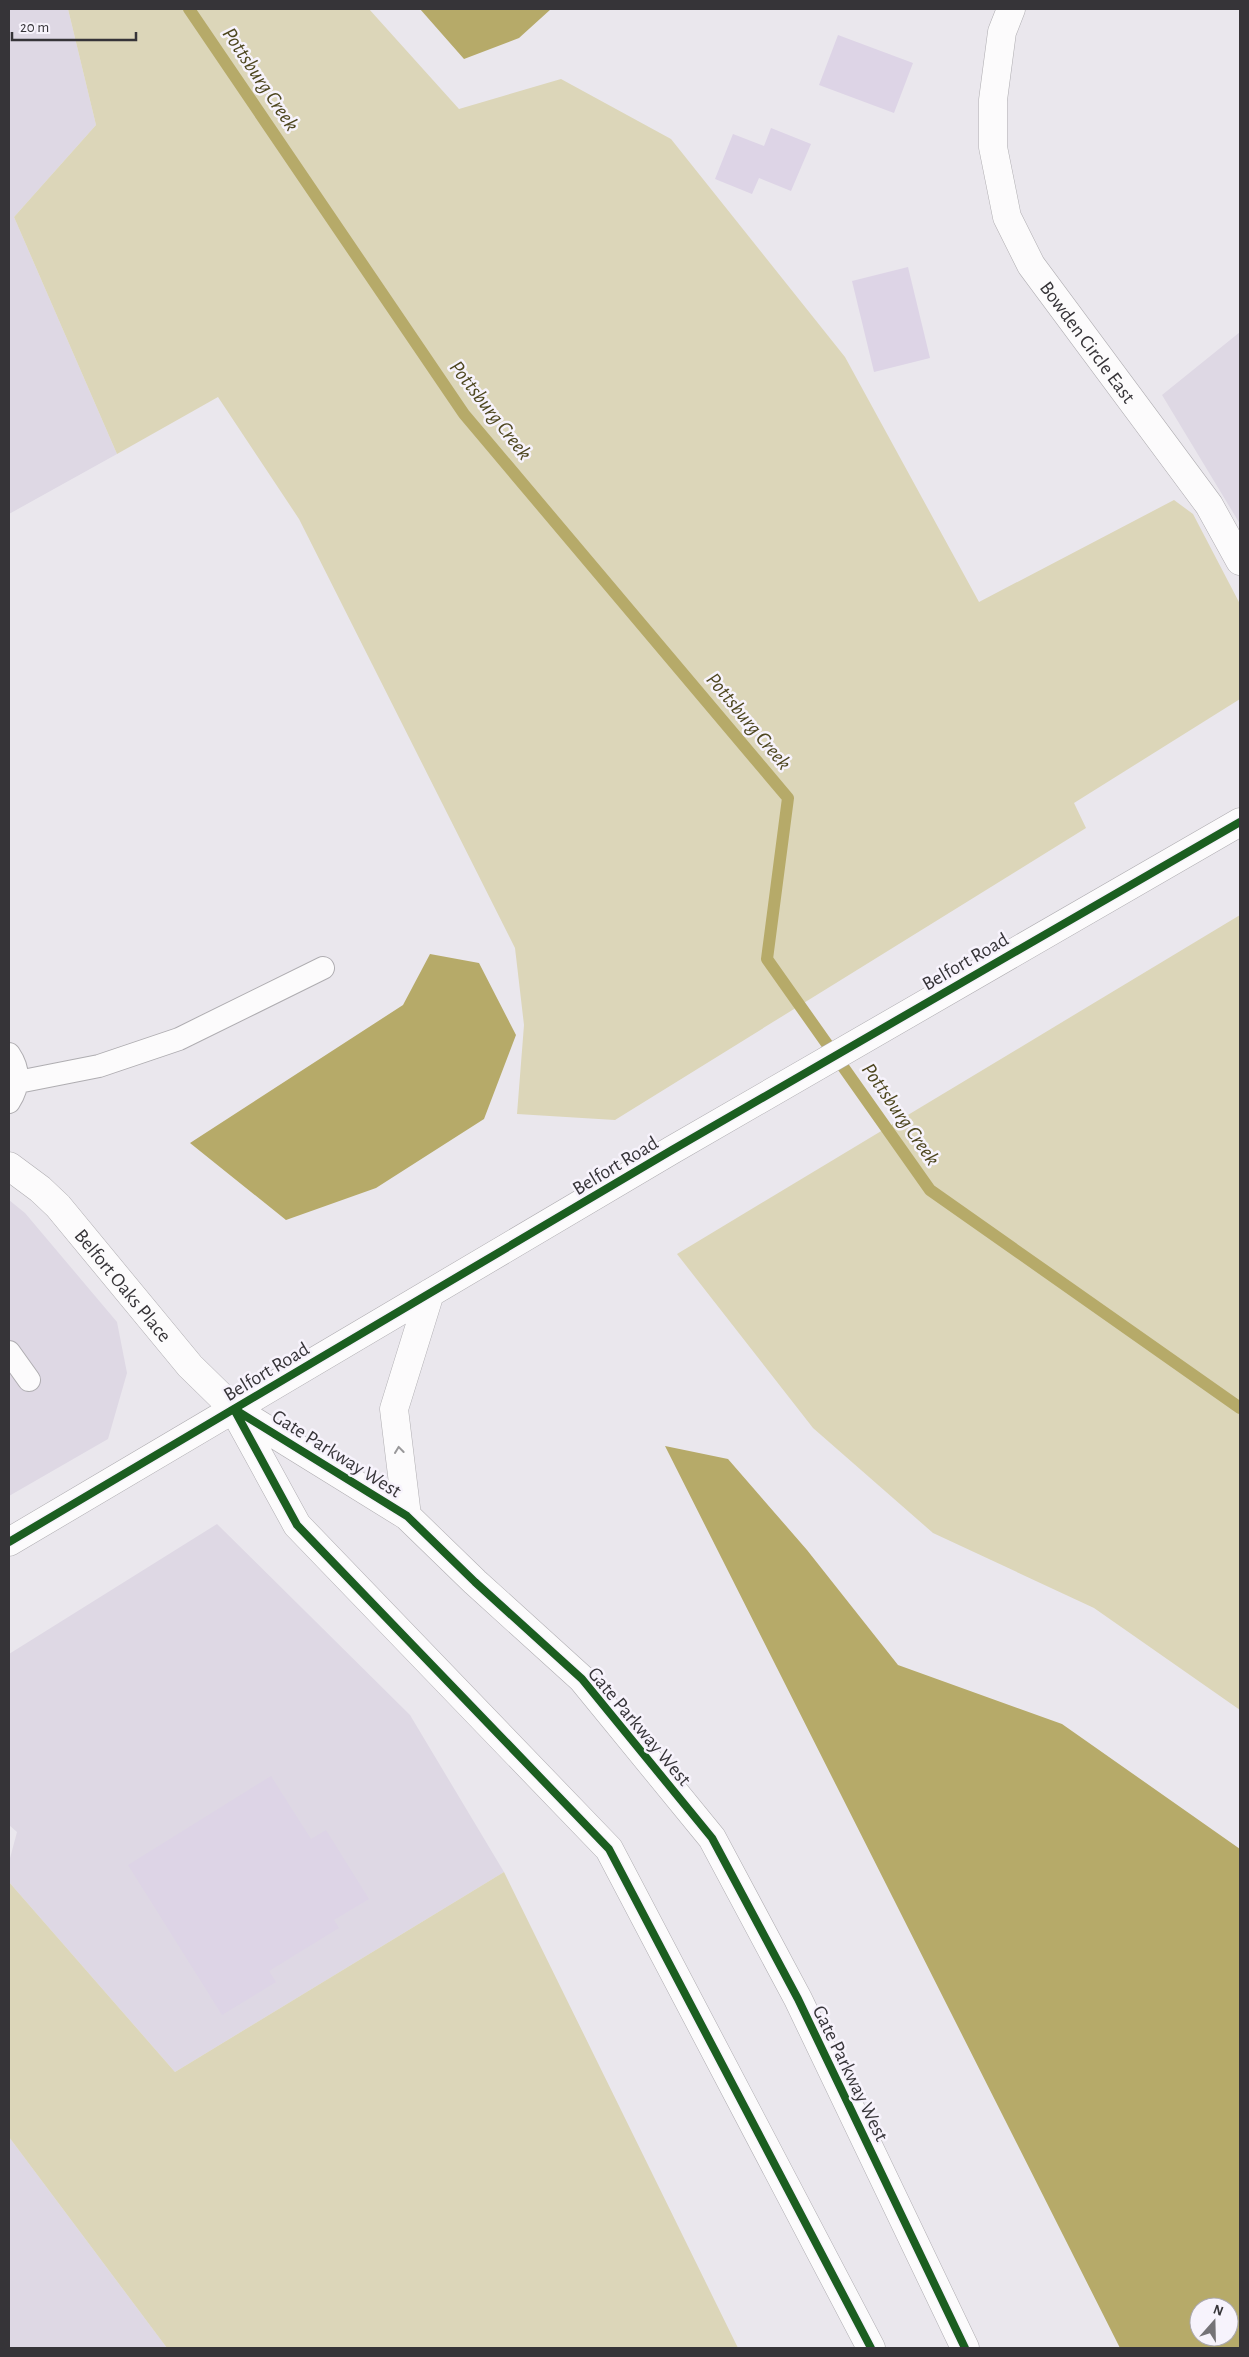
<svg xmlns="http://www.w3.org/2000/svg" width="1249" height="2357" font-family="'Alegreya Sans',sans-serif">
	<style>
		.built { fill: #ded8e4 }
		.green { fill: #dcd6b9 }
		.water { fill: #b6aa69; fill-rule: evenodd }
		.lines { fill: none; stroke-linecap: round; stroke-linejoin: round }
		.stream { stroke: #b6aa69; stroke-width: 12 }
		.building { fill: #ddd4e6 }
		.service-casing { stroke: #afadb1; stroke-width: 24 }
		.minor-casing { stroke: #afadb1; stroke-width: 29 }
		.secondary-casing { stroke: #afadb1; stroke-width: 29 }
		.service { stroke: #fcfbfc; stroke-width: 22 }
		.minor { stroke: #fcfbfc; stroke-width: 28 }
		.secondary { stroke: #fcfbfc; stroke-width: 28 }
		.cycleway-casing { stroke: #f7f3fc; stroke-width: 11 }
		.cycleway { stroke: #1b5e20; stroke-width: 8 }
		.oneway { stroke: #99989a }
		.labels { text-anchor: middle; stroke-width: 5; stroke-linejoin: round; paint-order: stroke }
		.street-label { font-size: 20px; fill: #363438; stroke: #f7f3fc }
		.water-label { font-size: 21px; font-style: italic; fill: #4d461e; stroke: #f7f3fc }
	</style>
	<rect width="100%" height="100%" fill="#eae7ed"/>
	<path class="built" d="M9,9H68L96,125L14,217L117,454L9,514Z
		M1240,332V524L1162,395Z
		M9,1200L25,1213L117,1322L127,1373L108,1439L9,1496Z
		M217,1524L410,1715L504,1872L175,2072L9,1882V1862L17,1832L9,1825V1654Z
		M9,2137L167,2348H9Z"/>
	<path class="green" d="M68,9H369L459,109L561,79L671,139L845,357L979,602L1174,500L1193,514L1240,604V699L1074,803L1086,828L615,1120L517,1114L524,1025L515,948L299,519L218,397L117,454L14,217L96,125Z
		M1240,915V1710L1094,1608L933,1533L813,1428L677,1254Z
		M504,1872L738,2348H167L9,2137V1882L175,2072Z"/>
	<path class="water" d="M420,9H551L519,38L464,59Z
		M430,954L479,963L516,1035L484,1119L376,1188L286,1220L190,1143L403,1005Z
		M665,1446L728,1459L807,1550L898,1665L1062,1724L1240,1849V2348H1120ZM1199,2307H1229V2337H1199Z"/>
	<g class="lines">
		<path class="stream" d="M189,9L464,414L788,798L767,959L930,1190L1240,1408"/>
	</g>
	<path class="building" d="M838,35L913,63L894,113L819,85Z
		M771,128L811,144L791,191L759,178L752,194L715,179L733,134L764,146Z
		M908,267L930,358L874,372L852,281Z
		M271,1776L311,1839L326,1830L369,1899L334,1920L339,1928L269,1971L276,1982L222,2015L128,1865Z"/>
	<g class="lines">
		<defs>
			<path id="service" d="M9,1054C20,1070 19,1086 9,1102
				M18,1082L99,1066L179,1039L323,968
				M9,1352L29,1380"/>
			<g id="minor">
				<path id="s1" d="M1011,9L1002,32L993,100V147L1007,217L1031,265L1209,505L1240,561"/>
				<path id="s2" d="M9,1166L40,1189L58,1206L190,1366L234,1409"/>
			</g>
			<path id="secondary" d="M234,1409L407,1516L475,1582L582,1679L712,1838L798,1999L965,2348
				M234,1410L297,1525L609,1849L871,2348
				M407,1516L394,1409L430,1293
				M9,1542L672,1150L1240,822"/>
		</defs>
		<use href="#service" class="service-casing"/>
		<use href="#minor" class="minor-casing"/>
		<use href="#secondary" class="secondary-casing"/>
		<use href="#service" class="service"/>
		<use href="#minor" class="minor"/>
		<use href="#secondary" class="secondary"/>
		<defs>
			<path id="cycleway" d="M234,1409L407,1516L475,1582L582,1679L712,1838L798,1999L965,2348
				M235,1411L297,1525L609,1849L871,2348
				M9,1542L672,1150L1240,822"/>
		</defs>
		<use href="#cycleway" class="cycleway-casing"/>
		<use href="#cycleway" class="cycleway"/>
	</g>
	<defs><path id="oneway-chevron" d="M-2-3.5L2.5 0L-2 3.5" fill="none" stroke-width="1.6" stroke-linecap="round" stroke-linejoin="round" transform="scale(1.25)"/></defs>
	<use class="oneway" href="#oneway-chevron" transform="translate(399 1450) rotate(-97)"/>
	<g class="labels">
		<g class="street-label">
			<text dy="7" stroke="none"><textPath href="#s1" startOffset="361">Bowden Circle East</textPath></text>
			<text transform="translate(965 961) rotate(-30)" y="7">Belfort Road</text>
			<text transform="translate(615 1165) rotate(-31)" y="7">Belfort Road</text>
			<text dy="7" stroke="none"><textPath href="#s2" startOffset="166">Belfort Oaks Place</textPath></text>
			<text transform="translate(266 1371) rotate(-31)" y="7">Belfort Road</text>
			<text transform="translate(337 1453) rotate(32)" y="7">Gate Parkway West</text>
			<text transform="translate(640 1726) rotate(50)" y="7">Gate Parkway West</text>
			<text transform="translate(851 2073) rotate(64)" y="7">Gate Parkway West</text>
		</g>
		<g class="water-label">
			<text transform="translate(261 79) rotate(56)" y="7">Pottsburg Creek</text>
			<text transform="translate(491 410) rotate(52)" y="7">Pottsburg Creek</text>
			<text transform="translate(749 721) rotate(50)" y="7">Pottsburg Creek</text>
			<text transform="translate(901 1114) rotate(55)" y="7">Pottsburg Creek</text>
		</g>
	</g>
	<rect width="1249" height="2357" fill="none" stroke="#363438" stroke-width="20"/>
	<g transform="translate(1214 2322) rotate(20)"><circle r="24" fill="#f7f3fc" stroke="#aaa7ae"/>
	<path d="M0-4L9 19L0 12L-9 19Z" fill="#757377"/>
	<text y="-8" font-size="14" font-weight="bold" text-anchor="middle" fill="#363438">N</text>
	</g>
	<path d="M12 32v8h124v-8" fill="none" stroke="#363438" stroke-width="2.5"/>
	<text x="20" y="32" font-size="15" fill="#363438" stroke="#f7f3fc" stroke-width="4" paint-order="stroke">20 m</text>
</svg>
